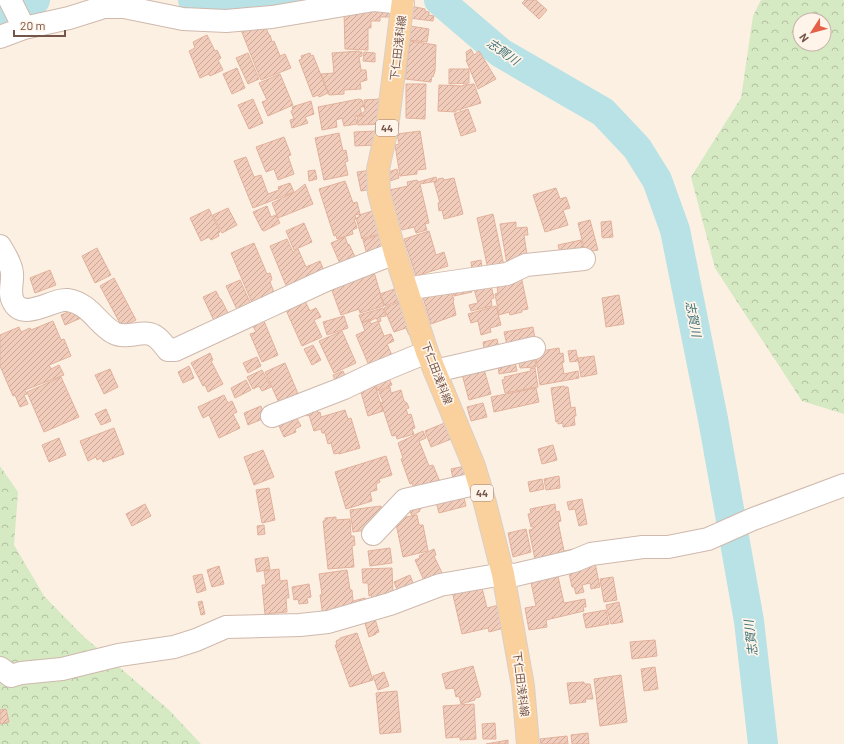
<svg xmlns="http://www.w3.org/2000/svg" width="844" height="744" font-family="Barlow,'Noto Sans JP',sans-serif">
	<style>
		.forest { fill: url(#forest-crowns); fill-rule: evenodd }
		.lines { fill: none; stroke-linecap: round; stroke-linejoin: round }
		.river { stroke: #b8e2e5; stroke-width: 30 }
		.building { fill: url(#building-hatch); stroke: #e3b19b }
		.minor-casing { stroke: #cfb9ad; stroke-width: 24 }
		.major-casing { stroke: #d8cfcc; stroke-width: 24 }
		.minor { stroke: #fff; stroke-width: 22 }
		.major { stroke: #fad09c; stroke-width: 22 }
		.labels { text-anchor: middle; stroke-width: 3.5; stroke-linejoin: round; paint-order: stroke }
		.shield { fill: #fff4e9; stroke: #9d8579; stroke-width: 1 }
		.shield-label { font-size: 10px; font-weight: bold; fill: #735549 }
		.street-label { font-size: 11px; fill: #735549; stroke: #fff4e9 }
		.water-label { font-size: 12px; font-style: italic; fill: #3d7378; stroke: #fff4e9 }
	</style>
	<defs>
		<pattern id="forest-crowns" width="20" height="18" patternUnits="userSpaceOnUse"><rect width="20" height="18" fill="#d5e9c2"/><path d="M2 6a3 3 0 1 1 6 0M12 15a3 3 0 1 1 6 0" fill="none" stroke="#b1c0a0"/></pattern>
		<pattern id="building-hatch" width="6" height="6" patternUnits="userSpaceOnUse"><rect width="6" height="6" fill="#f1ccbb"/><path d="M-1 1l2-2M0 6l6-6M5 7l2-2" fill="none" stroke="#c8a89a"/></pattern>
	</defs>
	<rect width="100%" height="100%" fill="#fcf0e3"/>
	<path class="forest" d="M761,0H844V414L802,401L715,268L691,177L741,98L753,16ZM800,20H824V44H800Z
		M0,466L18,492L14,545L44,596L82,635L169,710L201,744H0Z"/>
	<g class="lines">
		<path class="river" d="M193,0C226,10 263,4 296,0
			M439,0L501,53L603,112L637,148L657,180L675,230L713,419L749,621L763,744
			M0,15L17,9L35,0"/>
	</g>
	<path class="building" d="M525,0H536L547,10L539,19L522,3Z
		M394,6V17H380V21H371V28H368V50L345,49L344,11Z
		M411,6L425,9V11L429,12V15L434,16L433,21L409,18Z
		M263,21L269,35H270L272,42L274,41L280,56L285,54L291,68L261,80L241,30Z
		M410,26L429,29L427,42L408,40Z
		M207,35L215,51L217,50L221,58L218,60L223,70L210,76L209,74L200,78L189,51L195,48L193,42Z
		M410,41L436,45L435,71L433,77L432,76L431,82L405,79Z
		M471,49L474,55L479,51L496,79L478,89L466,60H467L466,52Z
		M359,51V52H362V56L359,57L361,70H366L367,80L360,82L361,89L344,90V94L329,95L321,74L334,73L332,53Z
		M364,52L375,53V62L363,61Z
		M248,53L259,79L248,84L236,58Z
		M310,53L311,56L313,55L328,93L319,97L318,95L313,97L299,60L302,59L301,56Z
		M237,68L245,88L232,94L223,74Z
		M449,69H469V83L449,84Z
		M280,74L293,105L268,116L262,102L267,100L259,83Z
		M406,84H426L425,119L406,118Z
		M474,84L481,103L461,109V110H456V112L438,111L439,85L463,86V85Z
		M253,99L263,123L249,129L238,105Z
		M359,99L362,100L364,107H360L362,115L355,116L357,124L344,126L342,118L336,120L337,127L322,130L318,107Z
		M380,99L381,124L358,125L357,116H363V112H365L364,100Z
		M311,101L314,114L305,117L308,123L292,128L290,120L294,119L291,111L293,110L292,107Z
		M468,109L476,131L461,136L454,114Z
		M377,131V145L355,146L354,132Z
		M420,131L426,169L417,170V174L400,176L395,145L399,144L397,134Z
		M339,133L343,151L346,150L348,161L345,162L348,175L324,180L315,138Z
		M284,137L291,155L288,156L294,174L278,180L274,169L266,172L256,147Z
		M246,157L254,177L261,175L268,194L279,190L278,187L290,183L294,192L253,208L234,161Z
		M397,169L399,178L390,181L388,172Z
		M315,170L317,179L309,181L308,171Z
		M371,170L374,189L361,191L357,172Z
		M436,177L437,181L420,184L429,223L425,224L427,230L416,233L414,227L402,230L401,228L398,229L389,190L408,186L407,182L417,180L418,182Z
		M443,178L444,180L454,178L463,214L444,219L442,210L439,211L438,203H440L434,182L438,181V179Z
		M345,181L353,203L357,202L360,214L355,215L356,219H354L357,228L352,230L353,234L337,239L336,235L334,236L319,189Z
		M305,184L313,204L278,218L272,203L295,192Z
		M556,188L560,199L566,197L570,208L563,210L568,225L545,232L533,195Z
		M267,206L271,217L276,215L280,223L264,231L262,230L253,212Z
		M228,208L237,225L222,233L213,215Z
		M209,209L220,232L218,233L219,236L211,240L209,237L201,241L190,218Z
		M376,210L383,233L362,239L356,218L359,217V215Z
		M493,214L504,266L489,274L477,218Z
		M590,220L598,250L585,252L578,223Z
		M611,221L613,237L603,238L602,237L601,222Z
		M516,222V228L527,227L528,235H524L528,261L507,264L500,224Z
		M304,223L312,242L294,250L286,231Z
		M429,231L436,255L444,252L448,266L416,276L404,239Z
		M379,235L385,253L368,258L363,240Z
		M345,237L348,245L349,244L357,261L342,268L331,243Z
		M287,239L293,252L298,249L306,267L320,261L326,276L289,293L270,246Z
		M581,240L584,253L561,257L558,245Z
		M254,243L267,274L270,273L272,279L270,282L277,300L255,310L231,253Z
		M97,248L111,275L95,283L82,256Z
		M481,260L483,275L473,277L471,262Z
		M50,270L56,285L35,293L30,278Z
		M374,272L384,306L360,313L359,309L341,315L331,288Z
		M521,276L528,309L522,310V312L510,315L509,312L499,315L495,294L498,293L496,280Z
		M114,278L136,320L122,327L100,286Z
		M240,280L253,309L240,316L226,286Z
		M490,281L494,298L491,299L492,306L471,311L469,305L478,303L473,285Z
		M470,285L472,292L454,296L453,289Z
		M400,287L404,299L385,306L380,294Z
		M216,291L220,299H221L231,319L216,325L203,297Z
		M451,291L454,300L453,301L456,315L431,324L422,294Z
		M619,295L624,324L606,327L602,298Z
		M404,300L416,332L409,335L406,328L394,332L384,308Z
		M305,301L310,311L316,308L321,317L314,320L322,337L302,346L286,310Z
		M496,306L501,325L490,328L491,332L481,335L478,321L471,323L468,314Z
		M77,308L81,318L65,325L61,315Z
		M383,308L386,316L380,317L381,321L379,322L376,318L370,321V319L362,323L359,315Z
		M344,316L348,328L327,335L323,322Z
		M369,320L371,324L378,321L384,336L391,334L394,341L387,344L395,362L370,368L356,335L365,331L362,323Z
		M53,321L61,340L64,339L71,356L49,365L51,369L59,365L64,375L25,390L27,394L24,395L28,404L20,407L15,395L13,396L0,366V335L19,327L21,332L30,328L31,330Z
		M264,321L278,355L262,362L250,334L256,332L253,326Z
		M533,327L536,345L508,350L504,332Z
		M342,331L356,363L334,373L319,341Z
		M497,339L500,353L485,355L483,342Z
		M313,345L321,360L312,365L304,349Z
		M559,348L560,354L563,353L564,362L562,363L564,374L578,371L579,378L540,385L535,352Z
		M576,350L578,361L570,362L568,351Z
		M534,352L536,367L520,368L518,357Z
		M210,353L213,360L211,361L223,384L208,392L205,385L203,386L191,363Z
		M594,356L597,374L581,377L578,358Z
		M257,357L261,366L248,373L243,363Z
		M514,357L517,371L499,374L498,366Z
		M482,362L491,394L469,400L460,367Z
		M285,363L299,396L280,405L265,372Z
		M189,366L194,378L183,383L178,372Z
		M535,368L538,387L505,393L502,380L505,379L504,377L531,371L530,369Z
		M110,369L118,387L104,394L95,375Z
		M262,370L271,387L262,391L259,386L253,389L247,377Z
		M343,371L348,383L338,388L333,375Z
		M387,374L392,385L378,391L373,380Z
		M61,377L79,417L44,432L27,392Z
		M246,380L251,390L235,398L231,388Z
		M375,385L383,411L368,416L360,389Z
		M564,386V387H568L571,408L575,407L576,416H574L575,425L563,427V423L558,424V421L556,422L551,388Z
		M390,387L391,393L401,390L404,401L407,403L409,408L406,409L408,415L411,414L415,428L412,429L414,434L397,439L396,435L392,436L381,403L383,402L379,392Z
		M536,388L539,402L494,412L491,397Z
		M224,395L228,403L232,401L237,412L233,414L240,428L219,438L209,415L203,418L198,407Z
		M483,403L487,417L471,421L467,407Z
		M261,406L265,418L248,425L244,413Z
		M316,406L318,413L320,412L321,417L345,410L348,419L351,418L360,448L339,454V453L334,454L331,443L328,444L325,433H322L321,429L314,431L309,415L307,416L306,411Z
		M106,409L111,421L101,425L95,414Z
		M295,415L301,426L295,429L296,432L284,437L278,424Z
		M447,422L454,438L431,447L425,431Z
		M114,428L124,454L103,462L101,458L97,460L96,457L88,461L80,441Z
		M423,431L426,438L419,441L429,466L433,465L440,482L416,492L412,483L410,484L401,459L403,458L398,443Z
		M59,438L66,455L49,462L42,445Z
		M553,445L557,460L542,464L538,449Z
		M263,450L274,477L254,485L244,457Z
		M386,456L392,475L379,479L380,482L376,484L377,490L370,492L372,501L346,509L335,472Z
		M465,466L471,479L454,483L451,469Z
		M559,476L560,488L546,490L544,479Z
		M542,479L544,489L530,492L528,482Z
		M269,488L275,520L262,523L256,490Z
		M463,494L466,506L439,513L436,502Z
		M582,499L587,524L579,526L575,509L569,510L567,502Z
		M145,504L151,516L132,526L126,514Z
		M418,504L421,509L419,510L420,511L412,516L409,509Z
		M555,504L556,512L559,511L561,521L558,522L564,551L574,549L556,560L536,564L529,530L533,529V526L531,527L528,514H531L530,509Z
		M381,506L383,518L371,520L372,529L353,532L350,510Z
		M417,515L419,525H423L428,551L403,557L395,519Z
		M336,517V520L350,519L351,536H354L355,545L352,546L354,567L328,569L323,521H325V518Z
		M264,525L265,534L258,535L257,526Z
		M526,529L531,552L513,557L508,533Z
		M390,548L392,563L370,566L368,551Z
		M434,549L436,555L434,556L444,577L426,585L415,560L420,558L419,556Z
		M268,557L270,569L257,572L255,559Z
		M595,563L600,587L591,589L590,583L582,585L584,592L576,594L574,587H572L568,568Z
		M219,566L224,584L212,587L207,570Z
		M392,568L393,593L374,602L371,595L369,596L368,583H363L362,569Z
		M279,569L280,581L287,580L289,598H286L287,612L265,614L262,585H266L264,571Z
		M347,570L350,590H352L353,601L365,598L367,609L323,617L320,595L322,594L319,574Z
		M557,572L564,603L585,599L586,607H583L584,611L546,620L547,627L529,630L525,608L536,606L530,578Z
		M202,574L206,590L197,593L193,576Z
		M410,575L416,591L400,597L394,582Z
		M613,577L617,600L604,602L600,579Z
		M309,584L311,597L307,598L308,603L299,604L298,599L294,600L292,587Z
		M481,584L487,608L499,605L504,628L489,632L488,628L462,634L452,591Z
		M202,601L205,614L201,615L198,602Z
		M619,602L623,622L611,624L606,605Z
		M606,610L609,624L586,628L583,614Z
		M375,619L379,632L376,633V634L369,637L365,623Z
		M357,633L373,680L350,687L335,645H337L336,641L340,639V638Z
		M655,640L657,656L632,659L630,642Z
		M473,666L481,695H480V697L475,698V700L461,704L459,696L456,697L454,688L446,689L442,674Z
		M655,667L658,689L644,691L641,669Z
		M384,672L389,686L378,690L373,676Z
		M621,675L627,722L600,726L594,679Z
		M584,682V684H590L593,699H585L586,702L570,704L567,683Z
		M397,691L401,732L380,734L376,693Z
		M474,704L476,739L460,740V737L446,738L443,706Z
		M6,709L9,722L0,724V710Z
		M495,723L496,739H483L482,724Z
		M588,733L589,744H572L571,735Z
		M567,736L568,744H541L540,739Z
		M508,740V744H486Z"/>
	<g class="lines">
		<defs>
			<path id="minor" d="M10,0L24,28
				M0,37L24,28L69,18L104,7H124L183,19L226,21L272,17L374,0L403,3
				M0,246C5,255 11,263 12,273C13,283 8,294 14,303C25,321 54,298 68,300C91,304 97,324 114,333C126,339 139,331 150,334C158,336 163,344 168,350H175L326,280L395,253
				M407,291L418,287L507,274L526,265L584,259
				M435,371L534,348
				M272,416L344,388L371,375L427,352
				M373,534L405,500L479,483
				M0,668L11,676L21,673L62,669L119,655L174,647L196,640L226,627L300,625L328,622L390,604L440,585L503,574L515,575L574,561L591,554L643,547H668L708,539L753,519L844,485"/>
			<path id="major" d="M403,0L387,128L378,169L379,193L395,253L427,352L474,466L485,503L503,574L523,686L528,744"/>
		</defs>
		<use href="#minor" class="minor-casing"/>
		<use href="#major" class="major-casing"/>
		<use href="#minor" class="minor"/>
		<use href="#major" class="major"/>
	</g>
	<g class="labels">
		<g class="shield">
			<rect x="376" y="120" width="22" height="16" rx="3"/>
			<rect x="471" y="485" width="22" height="16" rx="3"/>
		</g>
		<g class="shield-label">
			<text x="387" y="132">44</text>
			<text x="482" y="497">44</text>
		</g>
		<g class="street-label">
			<text transform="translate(398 48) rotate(-83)" y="4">下仁田浅科線</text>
			<text transform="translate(437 373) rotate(69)" y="4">下仁田浅科線</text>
			<text transform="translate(521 684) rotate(83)" y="4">下仁田浅科線</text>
		</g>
		<g class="water-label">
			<text transform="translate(503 52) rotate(35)" y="4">志賀川</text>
			<text transform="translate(693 319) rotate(79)" y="4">志賀川</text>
			<text transform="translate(751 638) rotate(-97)" y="4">志賀川</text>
		</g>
	</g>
	<g transform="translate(812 32) rotate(234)"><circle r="19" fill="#fff4e9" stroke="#c7b4a9"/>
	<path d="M0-3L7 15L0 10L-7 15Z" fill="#e46049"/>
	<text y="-6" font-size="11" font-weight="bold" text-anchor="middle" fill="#735549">N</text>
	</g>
	<path d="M14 30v6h51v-6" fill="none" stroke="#735549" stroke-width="2"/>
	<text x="20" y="30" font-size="12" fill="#735549" stroke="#fff4e9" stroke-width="3" paint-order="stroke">20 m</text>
</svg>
